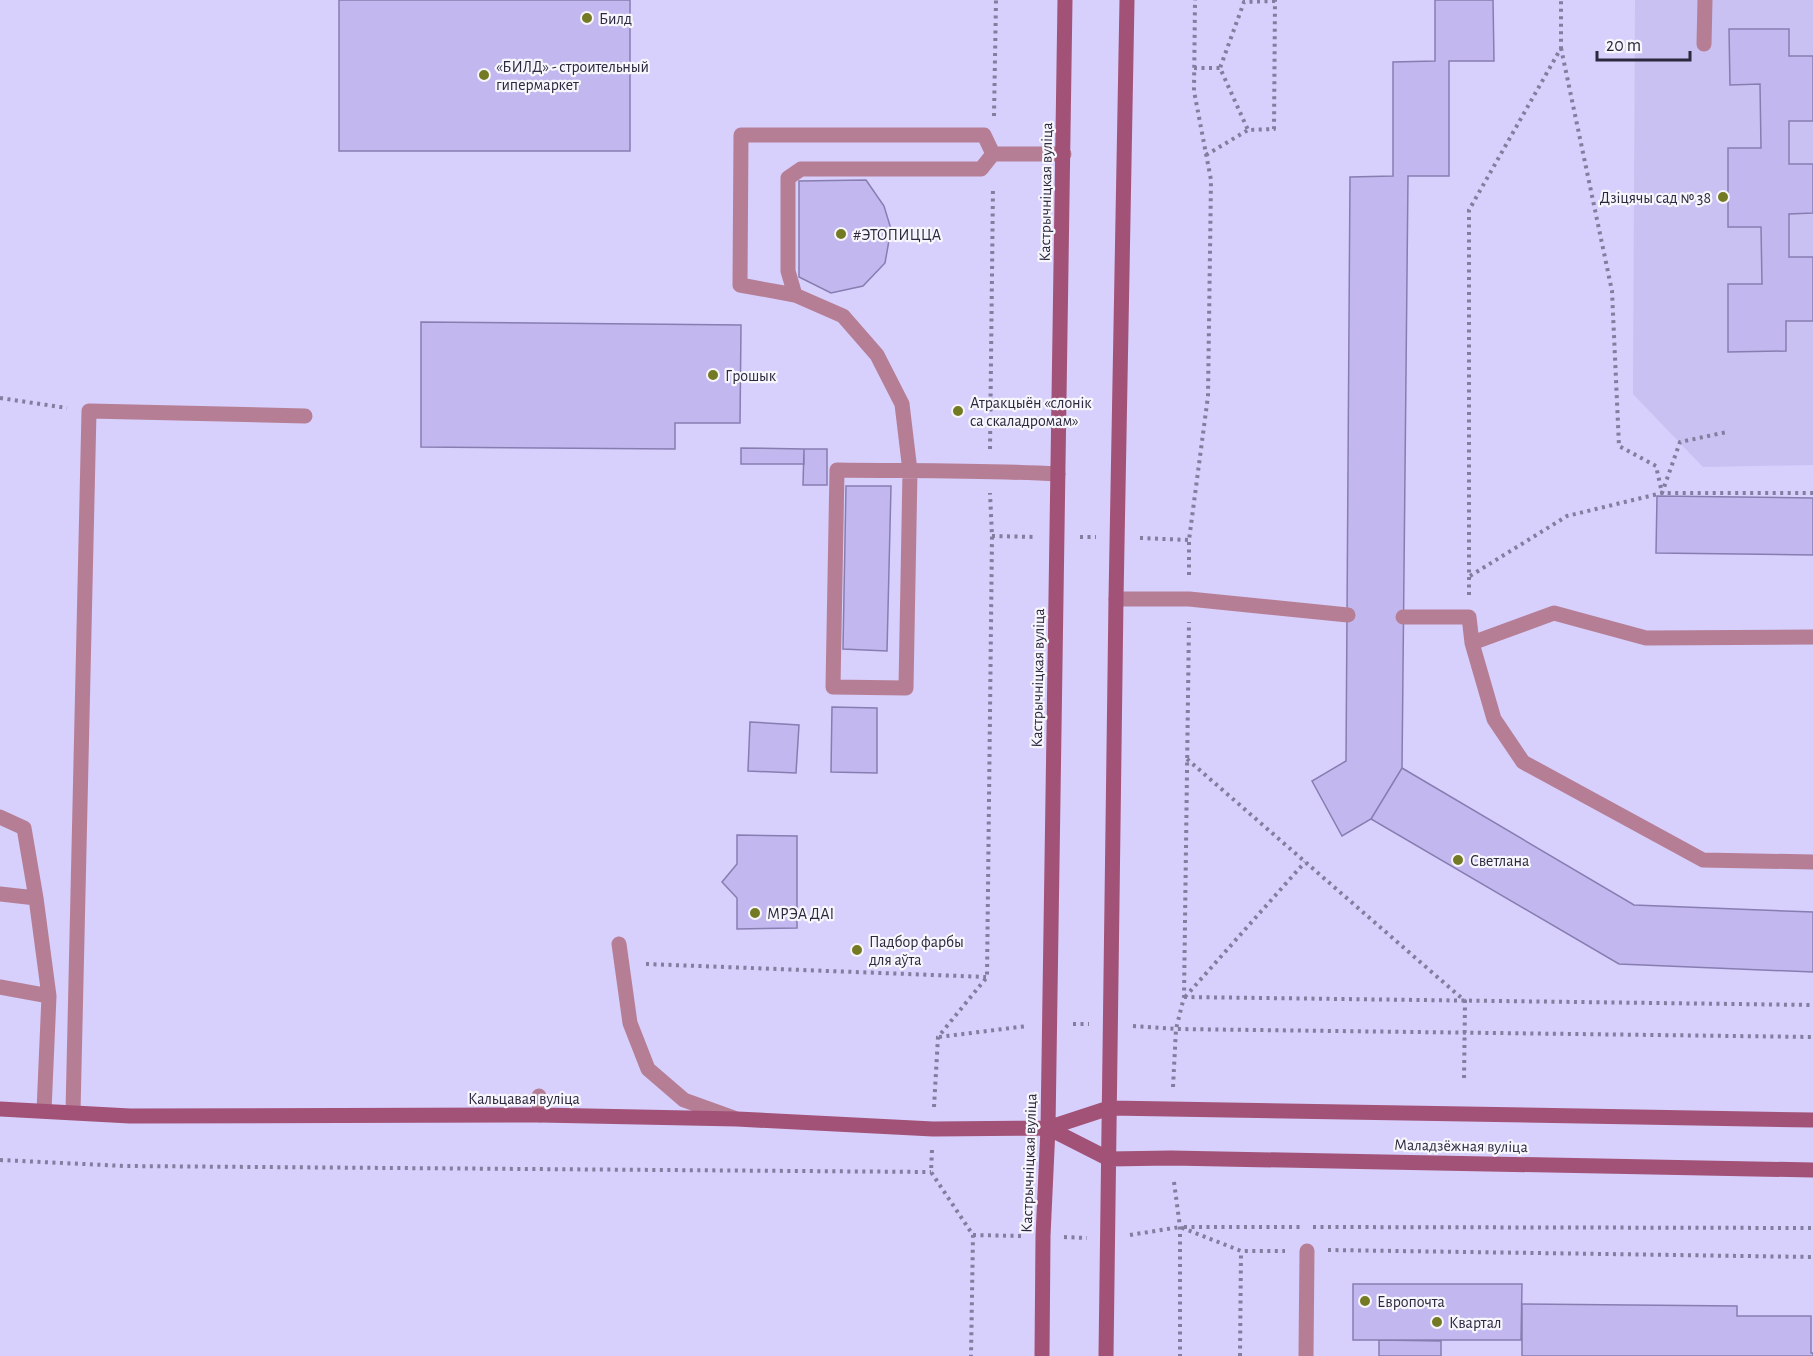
<svg xmlns="http://www.w3.org/2000/svg" width="1813" height="1356" font-family="'Alegreya Sans',sans-serif">
	<style>
		.built { fill: #c9c1f1 }
		.building { fill: #c2b8ef; stroke: #887db1; stroke-width: 1.5 }
		.lines { fill: none; stroke-linecap: round; stroke-linejoin: round }
		.path { stroke: #837d9e; stroke-width: 4; stroke-dasharray: 3 4.5; stroke-linecap: butt }
		.lane { stroke: #b67e95; stroke-width: 15 }
		.secondary { stroke: #a25276; stroke-width: 15 }
		.poi-dot { fill: #747a24; stroke: #f7f6fc; stroke-width: 2 }
		.labels { text-anchor: middle; stroke-width: 4.5; stroke-linejoin: round; paint-order: stroke }
		.poi-label { font-size: 16px; fill: #2c283d; stroke: #f7f6fc; text-anchor: start }
		.street-label { font-size: 16px; fill: #2c283d; stroke: #f7f6fc }
	</style>
	<rect width="100%" height="100%" fill="#d7cffc"/>
	<path class="built" d="M1635,0H1813V465L1703,467L1633,394Z"/>
	<path class="building" d="M339,0H630V151H339Z
		M1435,0H1493L1494,61H1449V176H1408L1402,768L1371,819L1342,836L1312,781L1346,761L1350,177L1393,176V62L1435,61Z
		M1729,29H1789V56H1813V121H1789V164H1813V213L1789,214V257H1813V321H1786V351L1728,352V284H1762L1761,227H1728V148H1761L1760,84L1730,85Z
		M866,180L884,206L891,229L885,263L863,286L831,293L799,277V181Z
		M421,322L741,325L740,423H675V449L421,447Z
		M741,448L804,449V464H741Z
		M804,449H827V485H803Z
		M846,486H891L887,651L843,649Z
		M1657,496L1813,498V555L1656,553Z
		M832,707L877,708V773L831,772Z
		M750,722L799,725L796,773L748,771Z
		M1402,768L1634,905L1813,912V972L1619,964L1371,819Z
		M737,835L797,836V928L737,929V898L722,882L737,864Z
		M1353,1284H1522L1521,1340H1353Z
		M1522,1304L1737,1306V1316H1811V1353H1813V1356H1522Z
		M1379,1340L1441,1341V1356H1379Z"/>
	<g class="lines">
		<path class="path" d="M1275,1L1244,2L1220,68L1248,130L1274,129L1275,1V0
			M1561,48L1612,291L1619,446L1656,466L1662,493L1680,442L1727,432
			M1194,68H1220
			M994,116L996,0
			M1206,155L1248,130
			M0,398L67,408
			M990,449L993,187
			M992,536L1036,537
			M1080,537H1096
			M1140,538L1189,540
			M1189,575V540L1208,396L1211,180L1194,91L1195,0
			M1470,576L1567,516L1662,493H1813
			M1469,595V210L1561,48V0
			M1187,759L1465,1001L1464,1081
			M646,964L986,977
			M1184,997L1813,1005
			M1185,997L1305,862
			M1073,1024H1089
			M1133,1026L1176,1029L1813,1037
			M939,1037L1027,1026
			M1173,1087L1176,1029L1184,997L1189,622
			M934,1107L938,1037L987,977L992,536L990,493
			M932,1150L931,1172L973,1235L971,1356
			M0,1160L125,1166L931,1172
			M1174,1182L1180,1227V1356
			M1184,1227H1302
			M1313,1227L1813,1228
			M973,1235L1021,1236
			M1130,1235L1180,1227L1241,1251H1285
			M1064,1237L1087,1238
			M1328,1250L1813,1257
			M1240,1356L1241,1251"/>
		<path class="lane" d="M1704,44L1705,0
			M795,295L788,271V178L801,169H981L993,154
			M1058,474C984,470 911,471 837,470L833,687L906,688L910,471L902,404L877,355L843,316L795,295L740,285L741,135H984L993,154H1064
			M1116,599H1189L1348,615
			M1403,617H1469L1472,643L1554,613L1646,638L1813,637
			M1472,643L1494,719L1523,762L1703,860L1813,862
			M0,817L24,828L36,898
			M0,894L36,898L49,996L44,1111
			M619,944L630,1023L648,1069L684,1100L734,1118
			M0,987L49,996
			M539,1096L540,1115
			M73,1112L89,411L305,416
			M1306,1356L1307,1251"/>
		<path class="secondary" d="M0,1109L130,1116L540,1115L737,1119L933,1129L1048,1128L1109,1108L1813,1120
			M1048,1128L1109,1159L1171,1158L1813,1170
			M1042,1356L1043,1236L1048,1128L1065,0
			M1106,1356L1116,599L1127,0"/>
	</g>
	<g class="poi-dot">
		<circle cx="587" cy="18" r="6"/>
		<circle cx="484" cy="75" r="6"/>
		<circle cx="1723" cy="197" r="6"/>
		<circle cx="841" cy="234" r="6"/>
		<circle cx="713" cy="375" r="6"/>
		<circle cx="958" cy="411" r="6"/>
		<circle cx="1458" cy="860" r="6"/>
		<circle cx="755" cy="913" r="6"/>
		<circle cx="857" cy="950" r="6"/>
		<circle cx="1365" cy="1301" r="6"/>
		<circle cx="1437" cy="1322" r="6"/>
	</g>
	<g class="labels">
		<g class="poi-label">
			<text x="599" y="24">Билд</text>
			<text x="496" y="72">«БИЛД» - строительный<tspan x="496" dy="18">гипермаркет</tspan></text>
			<text x="1711" y="203" text-anchor="end">Дзіцячы сад № 38</text>
			<text x="853" y="240">#ЭТОПИЦЦА</text>
			<text x="725" y="381">Грошык</text>
			<text x="970" y="408">Атракцыён «слонік<tspan x="970" dy="18">са скаладромам»</tspan></text>
			<text x="1470" y="866">Светлана</text>
			<text x="767" y="919">МРЭА ДАІ</text>
			<text x="869" y="947">Падбор фарбы<tspan x="869" dy="18">для аўта</tspan></text>
			<text x="1377" y="1307">Европочта</text>
			<text x="1449" y="1328">Квартал</text>
		</g>
		<g class="street-label">
			<text transform="translate(1045 192) rotate(-89)" y="6">Кастрычніцкая вуліца</text>
			<text transform="translate(1037 678) rotate(-89)" y="6">Кастрычніцкая вуліца</text>
			<text x="524" y="1104">Кальцавая вуліца</text>
			<text transform="translate(1461 1145) rotate(1)" y="6">Маладзёжная вуліца</text>
			<text transform="translate(1028 1163) rotate(-88)" y="6">Кастрычніцкая вуліца</text>
		</g>
	</g>
	<path d="M1597 51v9h93v-9" fill="none" stroke="#2c283d" stroke-width="3"/>
	<text x="1606" y="51" font-size="18" fill="#2c283d" stroke="#f7f6fc" stroke-width="4.5" paint-order="stroke">20 m</text>
</svg>
